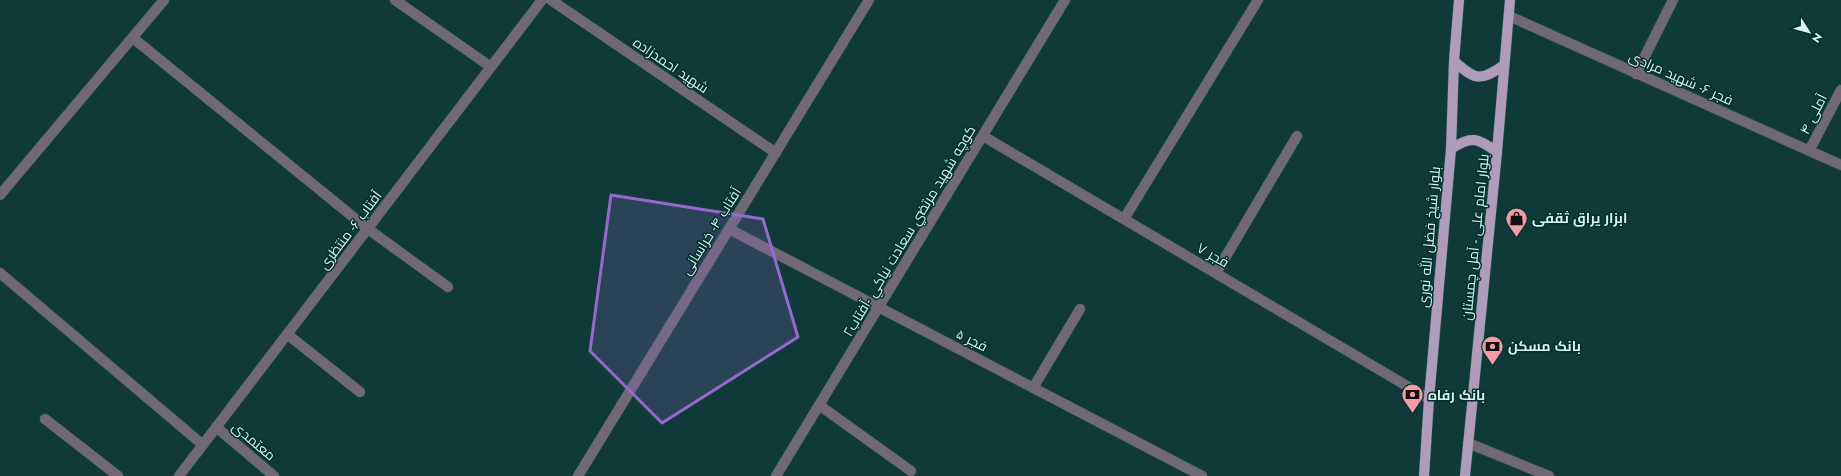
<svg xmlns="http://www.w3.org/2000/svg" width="1841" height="476" font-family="Jost,Cairo,sans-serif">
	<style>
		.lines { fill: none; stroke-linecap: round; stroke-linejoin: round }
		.street-casing { stroke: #2f5857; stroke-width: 11 }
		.primary-casing { stroke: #2f5857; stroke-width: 11 }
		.street { stroke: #716877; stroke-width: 10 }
		.primary { stroke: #af9bba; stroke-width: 10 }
		.marked { fill: #9768cf; fill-opacity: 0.2; stroke: #9768cf; stroke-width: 3; stroke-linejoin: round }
		.labels { text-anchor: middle; stroke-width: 3; stroke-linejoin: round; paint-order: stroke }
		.street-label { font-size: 14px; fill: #d8f4f3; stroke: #02302f }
		.poi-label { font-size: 14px; font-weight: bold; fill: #d8f4f3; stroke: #02302f; text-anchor: start }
	</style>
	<rect width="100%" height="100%" fill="#0f3a39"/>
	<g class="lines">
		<defs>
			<path id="street" d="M395,0L491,67
				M551,0L776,153
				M1509,16L1841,165
				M133,38L368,229L448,287
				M1636,74L1673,0
				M983,136L1429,399
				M1809,151L1841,90
				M0,195L164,0
				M1124,219L1258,0
				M729,229L1202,476
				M0,273L203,445
				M1216,273L1297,136
				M287,334L360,392
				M1033,388L1080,309
				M819,405L911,471
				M45,419L118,476
				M216,427L274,476
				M1468,443L1549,476
				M179,476L542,0
				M578,476L869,0
				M776,476L1065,0"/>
			<path id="primary" d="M1454,61C1475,80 1480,82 1504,65
				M1451,149C1471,135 1478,138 1497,152
				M1424,476L1429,399L1451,149L1454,61L1459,0
				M1465,476L1497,152L1510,0"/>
		</defs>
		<use href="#street" class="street-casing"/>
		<use href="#primary" class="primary-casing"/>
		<use href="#street" class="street"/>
		<use href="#primary" class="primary"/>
	</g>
	<path class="marked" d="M611,195L763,219L798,337L662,423L590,351Z"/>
	<defs>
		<symbol id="shop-pin" viewBox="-11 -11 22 30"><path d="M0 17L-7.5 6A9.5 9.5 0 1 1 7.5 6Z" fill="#f49aa2" stroke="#02302f"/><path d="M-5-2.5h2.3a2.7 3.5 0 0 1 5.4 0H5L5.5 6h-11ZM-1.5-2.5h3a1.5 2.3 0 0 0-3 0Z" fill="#111"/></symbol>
		<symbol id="bank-pin" viewBox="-11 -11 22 30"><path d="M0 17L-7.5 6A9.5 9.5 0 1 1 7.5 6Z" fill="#f49aa2" stroke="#02302f"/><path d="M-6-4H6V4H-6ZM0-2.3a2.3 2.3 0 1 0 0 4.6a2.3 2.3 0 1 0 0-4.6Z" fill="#111"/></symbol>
	</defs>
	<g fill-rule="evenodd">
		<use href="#shop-pin" x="1504" y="206" width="25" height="34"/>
		<use href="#bank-pin" x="1480" y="334" width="25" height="34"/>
		<use href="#bank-pin" x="1400" y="382" width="25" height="34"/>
	</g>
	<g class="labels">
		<g class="street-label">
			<text transform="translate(671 65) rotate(34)" y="5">شهید احمدزاده</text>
			<text transform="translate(1681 78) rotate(24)" y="5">فجر ۶- شهید مرادی</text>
			<text transform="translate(1813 114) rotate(-63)" y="5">آملی ۴</text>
			<text transform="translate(350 230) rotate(-53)" y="5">آفتاب ۶- منتظری</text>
			<text transform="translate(711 231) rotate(-58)" y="5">آفتاب ۴- خراسانی</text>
			<text transform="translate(909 231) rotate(-59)" y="5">كوچه شهيد مرتضي سعادت نياكي -آفتاب۲</text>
			<text transform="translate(1429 237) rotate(-85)" y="5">بلوار شیخ فضل الله نوری</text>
			<text transform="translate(1475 237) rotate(-84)" y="5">بلوار امام علی - آمل چمستان</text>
			<text transform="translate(1213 255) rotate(30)" y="5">فجر ۷</text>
			<text transform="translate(972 340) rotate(27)" y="5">فجر ۵</text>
			<text transform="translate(254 441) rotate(40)" y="5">معتمدی</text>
		</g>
		<g class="poi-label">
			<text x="1532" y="223">ابزار یراق ثقفی</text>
			<text x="1508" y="351">بانک مسکن</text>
			<text x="1428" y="400">بانک رفاه</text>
		</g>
	</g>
	<g transform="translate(1809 32) rotate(126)" stroke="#02302f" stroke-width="3" paint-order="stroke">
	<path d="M0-3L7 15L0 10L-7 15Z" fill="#d8f4f3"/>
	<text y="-6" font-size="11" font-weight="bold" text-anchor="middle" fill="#d8f4f3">N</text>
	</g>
</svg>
